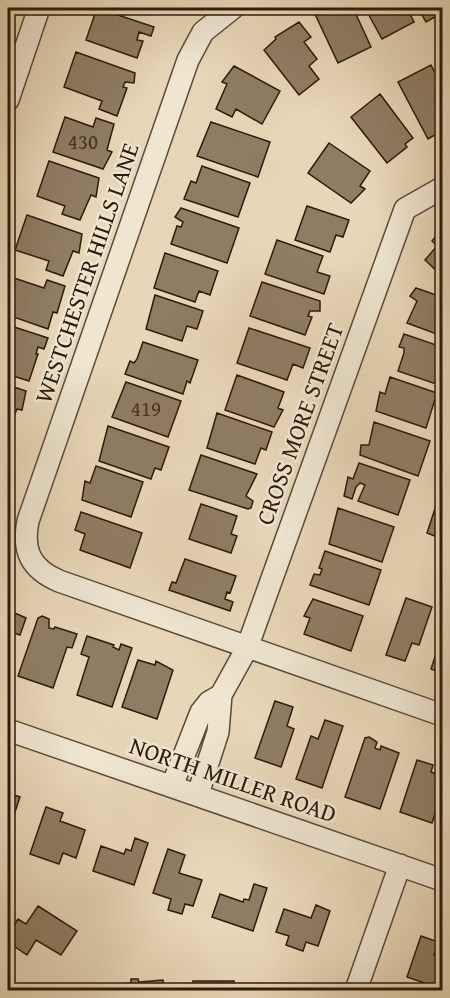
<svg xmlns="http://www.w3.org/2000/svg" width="450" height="998" font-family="'Gentium Book Plus',serif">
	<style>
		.building { fill: #8e7d64; stroke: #2d1b0a; stroke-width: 1.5 }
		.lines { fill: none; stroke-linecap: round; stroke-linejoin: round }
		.minor-casing { stroke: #5c4a36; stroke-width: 24 }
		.minor { stroke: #efe5d1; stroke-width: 21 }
		.labels { text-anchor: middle; stroke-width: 5; stroke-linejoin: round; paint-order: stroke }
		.number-label { font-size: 21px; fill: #453420 }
		.street-label { font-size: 24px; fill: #2d1b0a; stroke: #efe5d1 }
	</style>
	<rect width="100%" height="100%" fill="#e7d7b8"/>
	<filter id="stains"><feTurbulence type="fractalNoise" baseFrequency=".00333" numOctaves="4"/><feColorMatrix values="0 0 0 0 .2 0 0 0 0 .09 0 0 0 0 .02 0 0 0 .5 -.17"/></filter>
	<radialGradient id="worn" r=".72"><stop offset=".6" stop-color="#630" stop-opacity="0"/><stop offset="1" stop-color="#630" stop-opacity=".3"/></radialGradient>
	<path class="building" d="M97,8L154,27L151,36L139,32L137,40L143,41L137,58L86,40Z
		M328,8H353L371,47L338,63L315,14Z
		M365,8H407L414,22L382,39Z
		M418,8H442V13L426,22Z
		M299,22L311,37L304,42L317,59L309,66L319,79L299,95L264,50L276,39L275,37Z
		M76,52L135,73L134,83L125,82L123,87L127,88L117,116L99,109L102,101L64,87Z
		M431,65L442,87V131L428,139L398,82Z
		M234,66L280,91L262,124L236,109L232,117L216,109L227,84L222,82Z
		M380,94L413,138L405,144L407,147L387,163L351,117Z
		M65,117L93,127L96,118L114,124L107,150L112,152L103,169L53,152Z
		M211,122L270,142L258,177L197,156Z
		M329,143L370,171L360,186L365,189L351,203L308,173Z
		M49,161L99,178L96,197L91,195L80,220L62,214L65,206L37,196Z
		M202,166L250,183L238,217L184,199L191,181L196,183Z
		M307,206L349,220L343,237L336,235L330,252L295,240Z
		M181,208L239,228L227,263L171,244L177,226L181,227L183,222L175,217Z
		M27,215L82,234L79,253L73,251L63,276L46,270L49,261L15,250Z
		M442,229V276L425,260L437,246L432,241Z
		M277,240L323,256L317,272L330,276L324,294L265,274Z
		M165,253L218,271L210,295L199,291L195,302L154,288Z
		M8,276L44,288L47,280L65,286L57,313L53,312L48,329L8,315Z
		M262,282L320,301V311H310L308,316L312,317L305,335L250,316Z
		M416,288L442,297V336L407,323L417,301L410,296Z
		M155,295L203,311L197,329L187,326L182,341L146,329Z
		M8,325L48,338L44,349L38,347L36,354H38L29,381L10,375L13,365L8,363Z
		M249,328L310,348L303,368L293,364L287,380L237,363Z
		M404,334L442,347V386L398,371L404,353V348L399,347Z
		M143,342L198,360L190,383L187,381L183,394L125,374L130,361L134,363L137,359Z
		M237,375L284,392L278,408L283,410L274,427L225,410Z
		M390,377L437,393L426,428L376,411L380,392L385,394Z
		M126,382L181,401L168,437L112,417Z
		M8,385L26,391L22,410L17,409L8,431Z
		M217,413L272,432L266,450L261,448L255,464L207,448Z
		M374,422L430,441L418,476L360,455L361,445H369Z
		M108,426L169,447L161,470L155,468L151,479L99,461Z
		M201,455L257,474L246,496L253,501L251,508L248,509L189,490Z
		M359,463L410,480L398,515L358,501L365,485L360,483L356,487L352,499L344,496L348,477L353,479Z
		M96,466L143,482L131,517L82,500L85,481L90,483Z
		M442,487V539L427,533Z
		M201,504L237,516L231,534L237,536L231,553L189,539Z
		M338,508L394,527L382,562L329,544Z
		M81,512L142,533L130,568L80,550L85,534L75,530Z
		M325,551L381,570L369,605L310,585L314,574L320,575L322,569L319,568Z
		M185,559L236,576L230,593L227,592L225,599L233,602L230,611L169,590L172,582L176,583Z
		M406,598L432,607L419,645L412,643L405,661L386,655Z
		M313,599L363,616L351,651L304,634L310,618L304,616Z
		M8,610L26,618L20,635L11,632L8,644Z
		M42,616L49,619V628L54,629L55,627L77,634L72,648L67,647L53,688L18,676L38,618Z
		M442,635V673L431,669Z
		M87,636L114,645L113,647L119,650L121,644L132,648L112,707L77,695L89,657L81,654Z
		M138,660L155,665L156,661L173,670L157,719L122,707Z
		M275,701L293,707L287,726L294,729L281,767L255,758Z
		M325,720L343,726L322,788L296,779L311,736L318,739Z
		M369,737L377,742L375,748L380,750L381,746L399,753L380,809L345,797L365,738Z
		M417,760L433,765L431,772L437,774L442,762V793L432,823L400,812Z
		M8,793L20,797L11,824L8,823Z
		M46,807L63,813L60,821L85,830L76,858L63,853L59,864L30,854Z
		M135,838L148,843L134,885L93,871L101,846L124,854L126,849L131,851Z
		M168,849L185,855L179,873L202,880L193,906L185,904L182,914L168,910L171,899L153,893Z
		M254,884L267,888L253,931L212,917L220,894L243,902L244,899L249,900Z
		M316,905L330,911L318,946L306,942L303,951L286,945L289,936L276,932L284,909L311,918Z
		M38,906L77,931L61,955L36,940L27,955L8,942V935L18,919L26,924Z
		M421,936L438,942L434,955L442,958V989L407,977Z
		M131,979H138L139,982L163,980L164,990H123L122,984L131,983Z
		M193,981H234V990H193Z
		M87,986L88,990H66V989Z"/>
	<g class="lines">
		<defs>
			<path id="minor" d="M233,8L203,32L188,60L28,521C22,551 31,569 59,581L442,715
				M8,100L39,8
				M8,730L442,880
				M172,786L201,712L209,702L221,695
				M198,794L218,732L221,695L247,648L405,209L442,188
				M356,990L400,865"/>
		</defs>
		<use href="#minor" class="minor-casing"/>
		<use href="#minor" class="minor"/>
	</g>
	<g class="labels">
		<g class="number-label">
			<text x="83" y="149">430</text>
			<text x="146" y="416">419</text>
		</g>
		<g class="street-label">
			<text transform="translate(87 273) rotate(-71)" y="8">WESTCHESTER HILLS LANE</text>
			<text transform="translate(300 424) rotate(-70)" y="8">CROSS MORE STREET</text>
			<text transform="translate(233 780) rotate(19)" y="8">NORTH MILLER ROAD</text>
		</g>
	</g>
	<rect width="450" height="998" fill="none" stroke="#e7d7b8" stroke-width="30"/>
	<rect x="9" y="9" width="432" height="980" fill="none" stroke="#2d1b0a" stroke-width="3"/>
	<rect x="15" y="15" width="420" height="968" fill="none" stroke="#2d1b0a" stroke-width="1.5"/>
	<rect width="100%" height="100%" filter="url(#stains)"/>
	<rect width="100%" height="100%" fill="url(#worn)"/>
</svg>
